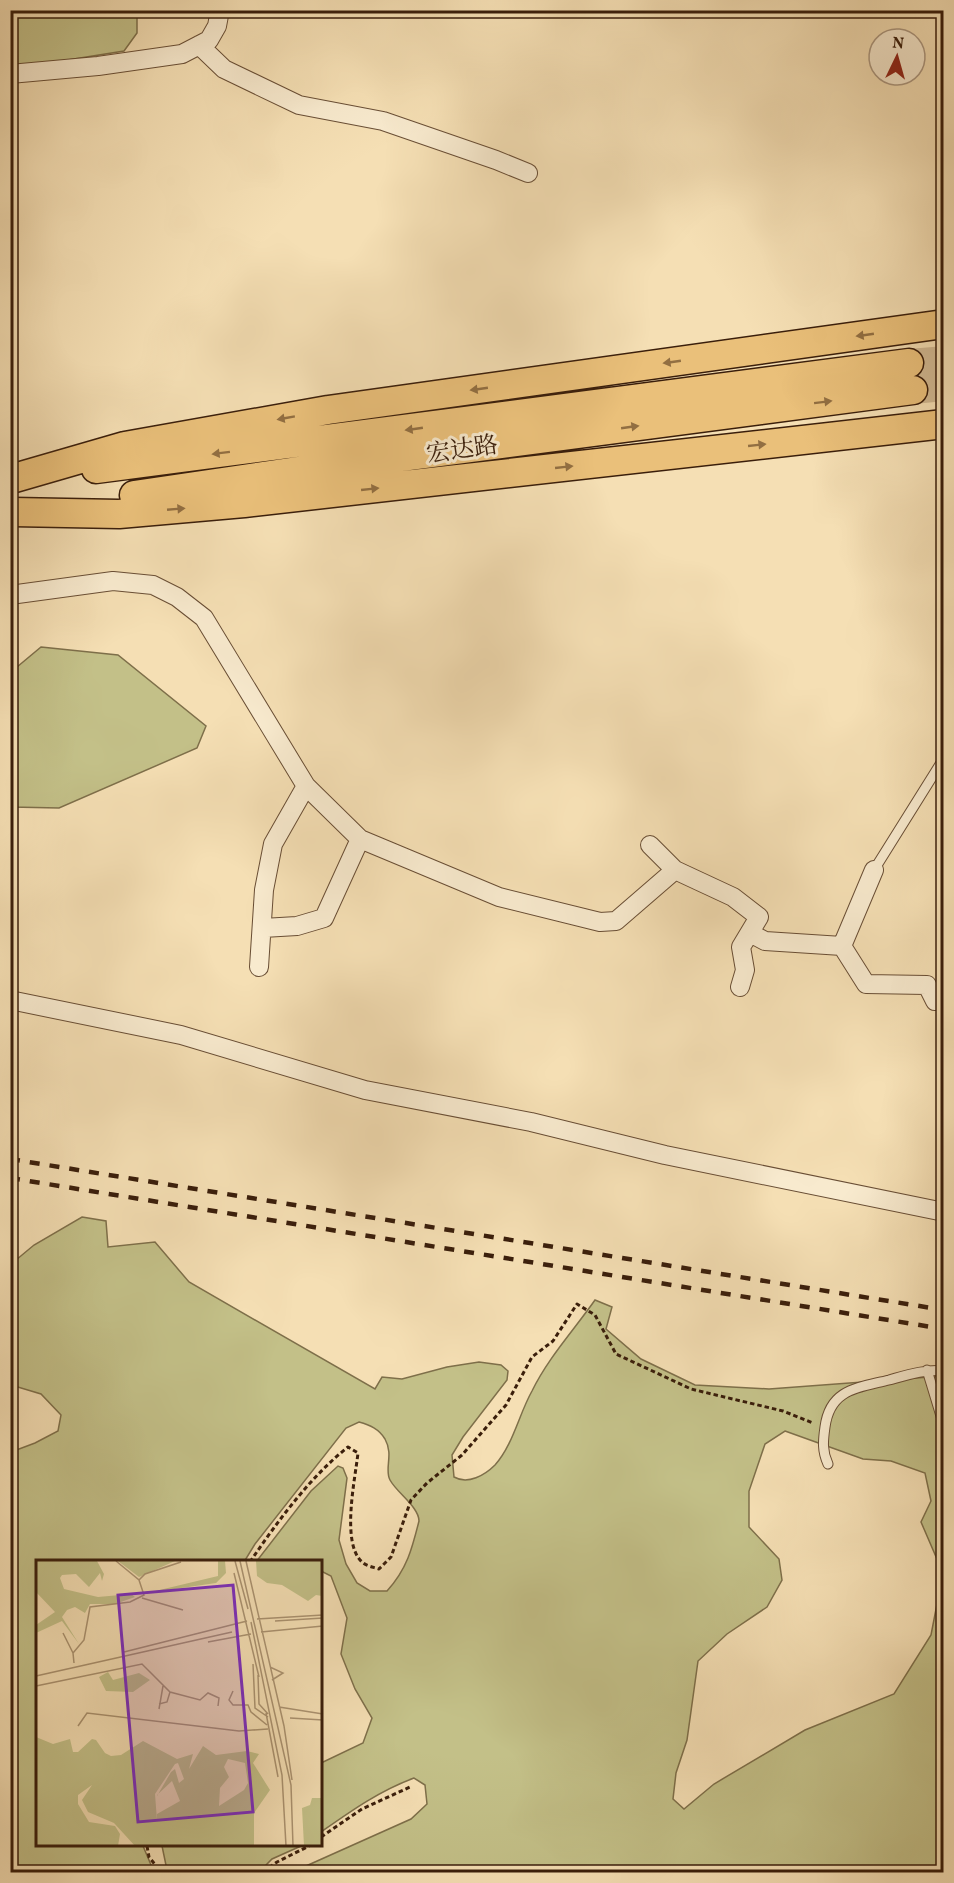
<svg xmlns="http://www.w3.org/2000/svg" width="954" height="1883" font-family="Vollkorn,'Noto Serif SC',serif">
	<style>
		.green { fill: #c3c088; stroke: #7e6f4a; stroke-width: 1.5; fill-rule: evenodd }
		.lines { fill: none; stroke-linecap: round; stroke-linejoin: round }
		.primary-tunnel { stroke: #d0b892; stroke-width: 28; stroke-dasharray: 28 14; stroke-linecap: butt }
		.lane-casing { stroke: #694e35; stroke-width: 11 }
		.street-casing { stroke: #694e35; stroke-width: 20 }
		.primary-casing { stroke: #3a1e0b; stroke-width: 31 }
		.path { stroke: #3a1e0b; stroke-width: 3; stroke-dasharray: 4.5 3; stroke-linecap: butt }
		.lane { stroke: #f8eace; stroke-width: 9 }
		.street { stroke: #f8eace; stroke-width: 18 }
		.primary { stroke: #eac07a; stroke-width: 28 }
		.rail { stroke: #3a1e0b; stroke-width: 4.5; stroke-dasharray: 10 10; stroke-linecap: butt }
		.oneway { fill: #926f42 }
		.labels { text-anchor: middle; stroke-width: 6; stroke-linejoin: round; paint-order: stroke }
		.street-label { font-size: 24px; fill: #3a1e0b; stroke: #f8eace }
		.inset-road { fill: none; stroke: #aa9270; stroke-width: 1.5 }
		.view { fill: #7b2cbf; fill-opacity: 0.15; stroke: #7b2cbf; stroke-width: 3 }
		.inset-edge { fill: none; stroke: #3a1e0b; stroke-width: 3 }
	</style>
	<rect width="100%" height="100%" fill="#f5dfb4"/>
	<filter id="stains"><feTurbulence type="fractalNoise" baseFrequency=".00333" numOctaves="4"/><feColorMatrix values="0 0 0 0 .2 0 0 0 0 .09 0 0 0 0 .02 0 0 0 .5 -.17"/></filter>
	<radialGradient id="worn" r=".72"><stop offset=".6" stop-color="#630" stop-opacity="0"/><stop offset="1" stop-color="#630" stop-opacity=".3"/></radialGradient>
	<path class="green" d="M127,10L137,16V33L124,51L11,69V11Z
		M41,647L118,655L206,726L197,748L59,808L11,807V672Z
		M82,1217L106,1221L108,1247L155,1242L189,1282L375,1389L382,1377L402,1379L447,1367L479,1362L501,1365L508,1371L507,1380L463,1437L452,1455L454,1477C468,1485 485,1475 495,1465C513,1445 519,1414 532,1391C548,1358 574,1330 595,1300L612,1307L606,1329L641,1359L695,1385L769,1389L943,1376V1872H297L306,1866L411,1819L427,1804L425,1785L414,1778C379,1791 351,1811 321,1832V1763L363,1743L372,1718L355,1689L341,1654L347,1618L331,1576L321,1571V1562H256L311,1491L338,1466L343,1468L347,1478L339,1540L346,1564L357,1583L370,1591H387C407,1569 412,1549 419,1521C419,1507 397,1493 390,1480C384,1469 394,1455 385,1439C379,1429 370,1425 359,1422L346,1428L255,1544L244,1562H38V1846H143L154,1872H11V1452L35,1443L58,1431L61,1415L41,1394L11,1385L10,1265L34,1245ZM785,1431L863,1459L891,1461L925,1473L931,1501L921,1522L943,1573L931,1635L894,1694L805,1730L714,1784L684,1809L673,1799L676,1773L687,1740L698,1661L727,1634L767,1607L782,1580L779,1559L749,1527V1491L765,1444Z
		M162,1846H301L272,1859L265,1866L249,1872H166L167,1870Z"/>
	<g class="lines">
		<path class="primary-tunnel" d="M909,363L944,360
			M913,390L944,387"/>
		<defs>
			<path id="lane" d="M874,870L944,758
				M927,1370L944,1426
				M828,1464C822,1451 823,1441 825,1427C830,1389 857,1388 889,1380C907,1375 925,1369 944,1371"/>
			<path id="street" d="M199,45L224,69L299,105L383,121L496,160L528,173
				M10,74L98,66L182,54L209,40L217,26L220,10
				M10,595L113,581L153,585L177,597L204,618L306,786L360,839L499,897L600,922L616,921L675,870L733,897L759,917L741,947L745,970L740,987
				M650,845L675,870
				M874,870L842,946L866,984L927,985L935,1001L944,1000
				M263,928L297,926L324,918L360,839
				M750,933L765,941L842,946
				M259,967L264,890L273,844L306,786
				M10,1000L181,1035L365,1090L531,1122L665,1155L944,1212"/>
			<path id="primary" d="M96,469L909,363
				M11,479L125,446L328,410L944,324
				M134,495L311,469L913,390
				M13,512L119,514L244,503L944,424"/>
		</defs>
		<use href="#lane" class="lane-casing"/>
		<use href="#street" class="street-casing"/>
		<use href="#primary" class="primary-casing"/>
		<path class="path" d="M250,1562C277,1522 310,1477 348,1447L358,1453C355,1480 341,1543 362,1562C366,1566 373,1567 379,1569L391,1557L411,1500L427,1483L462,1455L506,1405L532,1357L553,1341L577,1304L595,1315L616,1354L691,1389L783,1411L813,1423
			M321,1837L362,1809L410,1787
			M147,1846L149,1857L161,1872
			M263,1872L277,1862L309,1846"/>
		<use href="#lane" class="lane"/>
		<use href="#street" class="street"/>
		<use href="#primary" class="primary"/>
		<path class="rail" d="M10,1159L944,1310
			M10,1178L944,1329"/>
	</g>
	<defs><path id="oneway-solid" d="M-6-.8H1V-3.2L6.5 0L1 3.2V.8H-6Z" transform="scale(1.5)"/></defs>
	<g class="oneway">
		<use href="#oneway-solid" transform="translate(865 335) rotate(172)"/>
		<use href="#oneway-solid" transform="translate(672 362) rotate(172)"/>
		<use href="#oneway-solid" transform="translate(479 389) rotate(172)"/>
		<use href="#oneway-solid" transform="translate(823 402) rotate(-7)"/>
		<use href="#oneway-solid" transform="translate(286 418) rotate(170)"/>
		<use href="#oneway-solid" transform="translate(630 427) rotate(-8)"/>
		<use href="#oneway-solid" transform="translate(414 429) rotate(172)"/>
		<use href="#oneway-solid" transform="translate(757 445) rotate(-6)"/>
		<use href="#oneway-solid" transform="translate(221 453) rotate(173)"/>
		<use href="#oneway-solid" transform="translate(564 467) rotate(-6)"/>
		<use href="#oneway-solid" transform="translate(370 489) rotate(-6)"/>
		<use href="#oneway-solid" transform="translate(176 509) rotate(-5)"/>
	</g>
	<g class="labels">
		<g class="street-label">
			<text transform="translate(462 449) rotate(-8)" y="8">宏达路</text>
		</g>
	</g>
	<g transform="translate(36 1560)">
		<rect width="286" height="286" fill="#f5dfb4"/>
		<path d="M0,1H61L68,14L66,21L64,13L53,27L40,14L26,15L24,18L28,29L62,37L95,34L99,37L79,44H54L49,53L39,47L31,50L26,57L43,84L26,61L0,73V65L19,52L0,32ZM82,1H139L103,17ZM182,1H189L190,13L180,23L111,33L182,16ZM220,1H286V36L280,35L272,41L246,25L231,23L221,16ZM72,112L77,120L103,113L114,120L97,132L70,131L63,117ZM0,177L17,184L34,179L37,192H42L56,179L60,180L69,193L75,196L85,195L107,181L141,199L157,194L153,209L167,186L180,195L211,191L223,194L217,203L234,230L218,253V286H99L78,263L52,252L46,240L56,225L42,235V244L53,262L79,266L84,274L82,286H0ZM192,199L209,203L212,223L208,230L183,246L184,228L193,217L188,207ZM142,203L148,219L143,223L139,209L135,212L121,236V260L119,234L139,204ZM136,221L144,241L121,254V235ZM276,238H286V286H268L266,248L274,245Z" fill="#c3c088" fill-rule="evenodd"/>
		<path class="inset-road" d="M199,1L212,49M204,1L255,225L257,286M210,1L248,166L256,220M198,13L223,117M103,20L109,14L145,2M106,38L147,50M221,59L287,55M239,61L287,58M215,62L246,215L250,286M225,72L287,66M27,73L37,93M172,82L215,74M88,92L211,61M38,103L37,93L48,80L54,47L94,42L108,35L103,20L80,1M217,104L219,148L232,157M234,107L247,113L236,120M222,115L223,144L232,154M0,116L196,72M0,126L106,104L134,132L164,140L172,133L183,138L182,146M197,131L193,140L197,145H212L215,152L231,165M123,144L131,142L134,132M243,147L287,154M123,149L127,126M230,153L242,217M254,158L287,160M42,166L51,153L203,171L232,169"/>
		<path class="view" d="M197,25L217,252L102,262L82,35Z"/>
		<rect width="286" height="286" class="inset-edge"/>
	</g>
	<rect width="954" height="1883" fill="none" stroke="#f5dfb4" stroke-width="36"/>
	<rect x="12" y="12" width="930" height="1859" fill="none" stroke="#3a1e0b" stroke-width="3"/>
	<rect x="18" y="18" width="918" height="1847" fill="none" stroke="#3a1e0b" stroke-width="1.5"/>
	<g transform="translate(897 57) rotate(5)"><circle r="28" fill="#f8eace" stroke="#ac9880" stroke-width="1.5"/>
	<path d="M0-4.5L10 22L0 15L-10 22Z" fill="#8f2418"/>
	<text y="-9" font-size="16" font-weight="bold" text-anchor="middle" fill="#3a1e0b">N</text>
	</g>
	<rect width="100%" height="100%" filter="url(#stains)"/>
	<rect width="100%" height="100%" fill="url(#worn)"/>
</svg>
